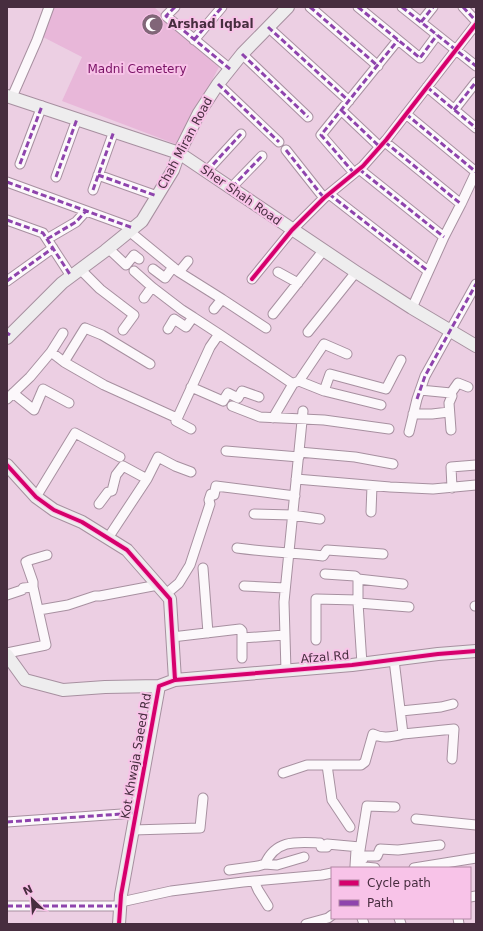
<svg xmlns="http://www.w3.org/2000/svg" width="483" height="931" font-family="'DejaVu Sans',sans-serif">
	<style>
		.green { fill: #e8b7d9 }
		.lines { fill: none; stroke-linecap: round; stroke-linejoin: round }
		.street-casing { stroke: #a790a0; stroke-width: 11 }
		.secondary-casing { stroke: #a790a0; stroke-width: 14 }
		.street { stroke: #fcf8fb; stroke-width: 9 }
		.secondary { stroke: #eeedee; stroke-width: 12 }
		.quiet { stroke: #8e44ad; stroke-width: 3; stroke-dasharray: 6 3; stroke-linecap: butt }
		.cycleway-casing { stroke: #f8c3e8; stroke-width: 6 }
		.cycleway { stroke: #d6006c; stroke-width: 4 }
		.labels { text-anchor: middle; stroke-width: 4; stroke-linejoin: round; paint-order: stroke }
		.poi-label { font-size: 12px; font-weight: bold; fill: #472d3f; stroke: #f8c3e8; text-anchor: start }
		.park-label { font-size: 12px; fill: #791265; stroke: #f8c3e8 }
		.street-label { font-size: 12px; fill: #472d3f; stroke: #f8c3e8 }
	</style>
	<rect width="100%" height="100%" fill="#eccfe3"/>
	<path class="green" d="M51,7H154L219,67L178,145L62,101L82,57L41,36Z"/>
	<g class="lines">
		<defs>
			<path id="street" d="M175,7L166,16L230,69
				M310,7L378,66
				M358,7L420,58L437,35
				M402,7L476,66
				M463,7L476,21
				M421,22L433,7
				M268,27L349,101
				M194,40L222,7
				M242,54L308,117
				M218,84L279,142
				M427,87L476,128
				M12,97L37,40L49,7
				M341,110L380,147
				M454,110L476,82
				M406,114L476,172
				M385,142L461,204
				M286,150L324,198
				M20,164L42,106
				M359,169L444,237
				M207,171L241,134
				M354,173L321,135L398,40
				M98,175L157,196
				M56,177L77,119
				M7,182L133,228
				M232,187L262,156
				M93,190L114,131
				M329,194L428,271
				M7,220L43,233L71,276
				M129,231L179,272L188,261
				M47,239L76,222L86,211
				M108,248L126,265L134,255L139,259
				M80,269L100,289L134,315L123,330
				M153,269L165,278L173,267
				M134,271L152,287
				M179,272L222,299L214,309
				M278,272L298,283
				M252,279L292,230L324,198L363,166L386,140L476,24
				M7,281L53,248
				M144,298L152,287L182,310L193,317
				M222,299L266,328
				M412,308L444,237L461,204L476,172
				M273,314L323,251
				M168,329L174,319L186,327L193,317L219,334
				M308,332L356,272
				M51,352L63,333
				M150,364L102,335L85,328L64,362L104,385L177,418
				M299,381L324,391L330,374L386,389L401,360
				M294,383L299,381L324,344L347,354
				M191,387L223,401L228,393L238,398L242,391L259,397
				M420,390L451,393L458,383L468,387
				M324,391L381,405
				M13,393L34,410L43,389L69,403
				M7,399L30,377L51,352L64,362
				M232,406L260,417L324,420L389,429
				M413,414H432L449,412
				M191,429L176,421L210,347L219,334L293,384L273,418
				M451,430L449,403L452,396L451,393
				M409,432L417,399L425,376L476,284
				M226,451L299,457
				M299,452L355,457L393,464
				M296,479L390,487L433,489L476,485
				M452,488L451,467L476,465
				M36,497L75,433L120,457
				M99,504L108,492L112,491L116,475L123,466L147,479
				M371,512L372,486
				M254,514L292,515L320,519
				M108,538L147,479L158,457L175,466L191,472
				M237,548C266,552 294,553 323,556L327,550L383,554
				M203,568L208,633
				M325,574L355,576L358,579
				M244,586L285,588
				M33,587V582L26,562L30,560L47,555
				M166,594L179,583L190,565L210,504L209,500L211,494L214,495L216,486L295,496
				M7,595L22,590L23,588L33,587L46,645L7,653
				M358,603V579L403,584
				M475,606H476
				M39,610L68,605L95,596H100L158,585
				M172,637L240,629L242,631V658
				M242,638L285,635
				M316,640V599L358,600
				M394,660L403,734L454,729L452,759
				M362,664L358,603L409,607
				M286,671L284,602L303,411
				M401,711L441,707L453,704
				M327,765L332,800L350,827
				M283,773L307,765H361L365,762L373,734C382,739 393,737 403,734
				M416,819L476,825
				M7,822L136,813
				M133,830L200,828L203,798
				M304,857L277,865L265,864C276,839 297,842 320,843L321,847H327V844L360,847
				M356,858L363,859V856H377L380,849L398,850L440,845
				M355,866L356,850H360L367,806L395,807
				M355,868V866L375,868
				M414,868L476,858
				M229,870L258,866L265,864
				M254,881L258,890L268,906
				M470,897L476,896
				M121,902L171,891L243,882L322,875L332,873
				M7,906H120
				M362,918L364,924
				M399,918L401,924
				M458,918L459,924
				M306,924L328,918L332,915"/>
			<path id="secondary" d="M7,96L179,153L356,272L412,308L476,346
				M7,338L62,283L105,251L142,221L173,170L179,153L199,113L218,84L242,54L288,7
				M7,465L36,497L54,510L82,522L127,550L170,599L175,680
				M7,655L25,680L63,690L105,687L159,686
				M119,924L121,895L159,686L175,680L352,665L438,654L476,651"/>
		</defs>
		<use href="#street" class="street-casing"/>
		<use href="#secondary" class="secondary-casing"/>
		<use href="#street" class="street"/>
		<use href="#secondary" class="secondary"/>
		<path class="quiet" d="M175,7L166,16L230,69
			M310,7L378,66
			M358,7L420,58L437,35
			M402,7L476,66
			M463,7L476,21
			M421,22L433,7
			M268,27L349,101
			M194,40L222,7
			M242,54L308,117
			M218,84L279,142
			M427,87L476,128
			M341,110L380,147
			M454,110L476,82
			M406,114L476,172
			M385,142L461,204
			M286,150L324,198
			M20,164L42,106
			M359,169L444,237
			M207,171L241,134
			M354,173L321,135L398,40
			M98,175L157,196
			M56,177L77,119
			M7,182L133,228
			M232,187L262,156
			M93,190L114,131
			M329,194L428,271
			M7,220L43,233L71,276
			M47,239L76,222L86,211
			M7,281L53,248
			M7,333L10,335
			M417,399L425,376L476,284
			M7,822L136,813
			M7,906H120"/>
		<defs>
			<path id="cycleway" d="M252,279L292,230L324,198L363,166L386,140L476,24
				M7,465L36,497L54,510L82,522L127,550L170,599L175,680
				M119,924L121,895L159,686L175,680L352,665L438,654L476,651"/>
		</defs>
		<use href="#cycleway" class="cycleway-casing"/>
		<use href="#cycleway" class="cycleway"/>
	</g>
	<defs>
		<symbol id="mosque-disc" viewBox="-11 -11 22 22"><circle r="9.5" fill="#816678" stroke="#f8c3e8"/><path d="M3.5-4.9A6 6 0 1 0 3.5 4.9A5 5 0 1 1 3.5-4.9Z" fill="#fff"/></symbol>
	</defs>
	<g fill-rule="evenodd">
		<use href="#mosque-disc" x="140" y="12" width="25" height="25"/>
	</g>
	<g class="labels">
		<g class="poi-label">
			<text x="168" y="28">Arshad Iqbal</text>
		</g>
		<g class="park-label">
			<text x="137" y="73">Madni Cemetery</text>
		</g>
		<g class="street-label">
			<text transform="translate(185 143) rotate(-62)" y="4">Chah Miran Road</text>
			<text transform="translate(241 195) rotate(35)" y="4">Sher Shah Road</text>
			<text transform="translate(325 657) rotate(-5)" y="4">Afzal Rd</text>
			<text transform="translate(136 756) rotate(-80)" y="4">Kot Khwaja Saeed Rd</text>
		</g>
	</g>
	<rect width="483" height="931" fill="none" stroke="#472d3f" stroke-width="16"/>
	<rect x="331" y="867" width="140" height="52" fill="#f8c3e8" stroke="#b187a4"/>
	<rect x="339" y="880" width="20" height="6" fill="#d6006c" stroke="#b187a4"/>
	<text x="367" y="887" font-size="12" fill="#472d3f">Cycle path</text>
	<rect x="339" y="900" width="20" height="6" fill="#8e44ad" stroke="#b187a4"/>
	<text x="367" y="907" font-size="12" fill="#472d3f">Path</text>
	<g transform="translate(32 899) rotate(335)" stroke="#f8c3e8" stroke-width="3" paint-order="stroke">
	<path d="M0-3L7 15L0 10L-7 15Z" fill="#472d3f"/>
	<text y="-6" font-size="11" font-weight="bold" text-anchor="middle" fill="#472d3f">N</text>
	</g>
</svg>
